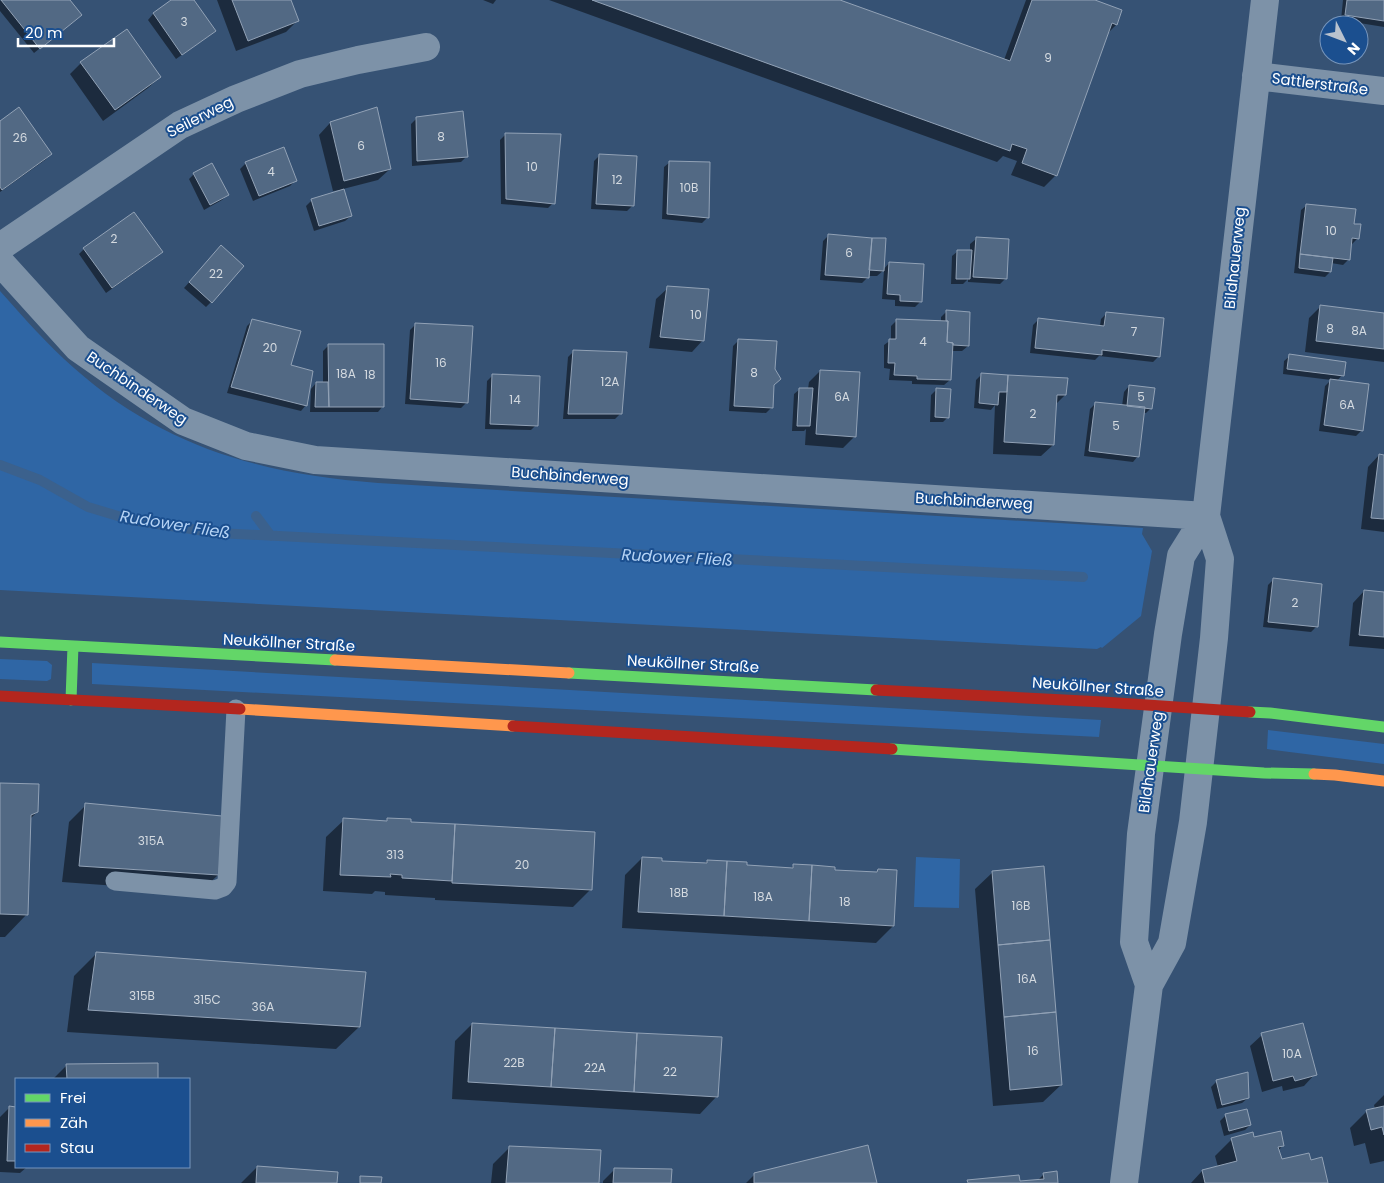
<svg xmlns="http://www.w3.org/2000/svg" width="1384" height="1183" font-family="Poppins,sans-serif">
	<style>
		.green { fill: #2f66a5 }
		.shadow { fill: #0007 }
		.lines { fill: none; stroke-linecap: round; stroke-linejoin: round }
		.stream { stroke: #3b618d; stroke-width: 10 }
		.building { fill: #526984; stroke: #92a2b6 }
		.lane { stroke: #7d92a8; stroke-width: 19 }
		.street { stroke: #7d92a8; stroke-width: 28 }
		.fast { stroke: #63d668; stroke-width: 11 }
		.slow { stroke: #ff974d; stroke-width: 11 }
		.jam { stroke: #b3261e; stroke-width: 11 }
		.labels { text-anchor: middle; stroke-width: 4; stroke-linejoin: round; paint-order: stroke }
		.number-label { font-size: 12px; fill: #d4dae0 }
		.street-label { font-size: 15px; fill: #fff; stroke: #1b4f8f }
		.water-label { font-size: 16px; font-style: italic; fill: #b5d3f5; stroke: #1b4f8f }
	</style>
	<rect width="100%" height="100%" fill="#365274"/>
	<path class="green" d="M0,291C24,318 47,344 74,368C163,447 261,474 378,483L1143,528L1142,534L1152,551L1141,616L1102,648L1101,647L1097,649L0,590Z
		M0,659L47,661L52,665L51,679L47,681L0,679Z
		M92,663L1101,720L1099,737L92,684Z
		M1268,730L1384,744V764L1267,749Z
		M916,857L960,859L959,908L914,907Z"/>
	<path class="shadow" d="M1,0H68L75,20L34,53L0,11V1Z
		M174,0H193L209,36L176,59L148,20L153,14Z
		M217,0H290L298,20L286,32L236,51Z
		M483,0H496L493,4Z
		M549,0H837L1004,60L1026,0H1091L1116,25L1107,34L1056,175L1044,187L1011,175L1017,161L1003,156L997,162Z
		M1343,0H1384V27L1341,20Z
		M81,63L160,77L148,88L103,121L70,74Z
		M376,108L390,169L378,180L343,189L351,216L345,221L314,231L306,206L312,200L341,192L340,190L333,191L319,135L330,123Z
		M417,118L466,157L461,162L412,166L411,124Z
		M0,122L51,154L45,160L0,192Z
		M506,134L553,203L548,208L501,204L500,140Z
		M600,155L633,205L627,211L591,209L594,161Z
		M670,162L708,217L702,223L662,219L664,167Z
		M246,163L296,180L290,186L253,201L240,169Z
		M194,174L227,195L222,200L204,210L189,179Z
		M1307,205L1353,225L1358,238L1352,244H1351L1349,259L1343,265L1331,263L1330,272L1325,277L1294,273L1301,210Z
		M828,236L883,270L889,263L920,302L915,307L895,306V300L882,299L884,270L877,276H868V277L862,283L820,280L823,241Z
		M976,239L1006,278L1000,284L968,282V279L963,284H951L952,256L958,251L970,252V244Z
		M84,249L161,252L155,258L106,293L79,254Z
		M216,252L211,302L206,307L184,288Z
		M668,288L703,340L692,352L649,348L656,299Z
		M1321,306L1384,314V362L1305,352L1309,318Z
		M946,312L968,346L962,351H951L950,380L944,385L912,384V381L889,380L890,369L884,368V345L891,340V326L897,320L941,322V317Z
		M1107,313L1159,356L1153,362L1099,356L1095,360L1030,353L1033,325L1038,320L1100,326L1101,319Z
		M252,321L290,366L306,405L301,411L227,393L247,326Z
		M416,324L467,402L461,408L405,404L410,330Z
		M739,340L773,385L772,407L766,413L729,411L733,346Z
		M329,345L383,406L378,412H310L311,389L316,383H323V351Z
		M573,352L621,413L615,419H563L568,357Z
		M1290,356L1342,375L1337,381L1362,430L1356,436L1319,431L1325,386L1331,380L1283,374L1284,361Z
		M820,371L855,436L843,448L805,445L806,429L804,431H792L794,394L800,389H808L809,382Z
		M493,375L536,425L531,430L485,429L487,381Z
		M981,375L1065,395L1055,405L1053,445L1041,456L993,454L995,405L991,410L974,408L976,380Z
		M1129,386L1151,408L1146,413H1143L1138,456L1133,462L1084,456L1090,409L1096,403L1122,406L1124,392Z
		M937,389L948,417L943,422H930L931,395Z
		M1379,455L1384,456V532L1361,529L1368,467Z
		M1273,580L1316,627L1311,632L1263,627L1268,585Z
		M1364,591L1384,593V649L1349,646L1353,603Z
		M0,784L37,812L30,819L27,914L5,937H0Z
		M86,805L218,875L200,892L62,882L69,822Z
		M388,819L410,823L593,833L590,890L573,907L435,900V898L385,895V892L375,891L372,894L323,891L326,837L344,820L385,822Z
		M642,858L661,862L704,864L707,861L746,866L790,869L793,866L833,871L875,873L878,870L893,926L876,943L622,928L625,875Z
		M993,872L1061,1085L1043,1102L993,1106L975,889Z
		M96,954L359,1027L336,1049L67,1032L74,976Z
		M472,1024L717,1096L700,1114L452,1099L455,1041Z
		M1262,1035L1315,1074L1304,1086L1283,1091L1282,1086L1262,1092L1250,1046Z
		M157,1064L156,1079H53L66,1066Z
		M1217,1081L1248,1098L1242,1103L1217,1109L1211,1087Z
		M1384,1095V1161L1370,1164L1365,1143L1354,1146L1350,1128L1367,1111L1375,1109L1374,1105Z
		M9,1108H16V1167H27L20,1173L0,1172V1117Z
		M1226,1115L1250,1125L1245,1130L1224,1136L1220,1121Z
		M1232,1139L1283,1145L1278,1151L1281,1161L1310,1162L1327,1183H1191L1202,1171L1218,1167L1215,1156Z
		M510,1147L598,1183H491L493,1164Z
		M257,1167L336,1183H241Z
		M615,1169L670,1183H603V1181Z
		M755,1174L876,1183H746Z
		M1044,1174L1057,1183H967L968,1182L1037,1181Z"/>
	<g class="lines">
		<path class="stream" d="M0,465L40,480L88,507L131,520L218,533L1083,577
			M256,516L271,536"/>
	</g>
	<path class="building" d="M1,0H70L82,15L40,49Z
		M171,0H194L216,31L182,55L153,13Z
		M232,0H291L299,21L248,41Z
		M592,0H840L1010,61L1032,0H1095L1122,10L1117,25L1112,23L1057,176L1022,163L1027,149L1012,144L1010,151Z
		M1347,0H1384V21L1345,15Z
		M127,29L161,77L115,110L80,62Z
		M19,107L52,154L2,190L0,187V121Z
		M377,107L391,169L344,181L330,122Z
		M463,111L468,157L417,161L416,117Z
		M505,133L561,134L555,204L506,199Z
		M284,147L297,181L259,196L245,162Z
		M599,154L637,156L634,206L596,204Z
		M669,161L710,162L709,218L667,214Z
		M212,163L229,195L210,205L193,173Z
		M344,189L352,216L319,226L311,199Z
		M1306,204L1356,209L1354,224H1361L1359,239L1352,238L1350,260L1300,254Z
		M134,212L163,252L112,288L83,248Z
		M828,234L872,238L869,278L825,275Z
		M976,237L1009,239L1007,279L973,277Z
		M872,238H886L884,271L869,270Z
		M221,245L244,266L212,303L189,282Z
		M957,250H972L970,279H956Z
		M1300,254L1333,258L1331,272L1299,268Z
		M889,262L924,264L922,302L900,301V295L887,294Z
		M667,286L709,289L704,341L660,337Z
		M1320,305L1384,313V349L1316,341Z
		M946,310L970,312L969,346L953,345V343L947,342L948,321H946Z
		M1106,312L1164,318L1160,357L1102,350V355L1035,348L1038,318L1104,326Z
		M252,319L301,331L291,365L313,371L307,406L231,387Z
		M896,319L948,321L947,342L953,343L951,380L917,379V376L894,375L895,363H888L889,339H896Z
		M415,323L473,326L468,403L410,399Z
		M738,339L777,341L775,369L781,379L774,385L773,408L734,406Z
		M328,344H384V407H329Z
		M573,350L627,352L622,414H568Z
		M1289,354L1346,362L1344,376L1287,369Z
		M820,370L860,372L856,437L816,434Z
		M981,373L1008,375L1007,392H999L998,405L979,403Z
		M492,374L540,376L538,426L490,424Z
		M1008,375L1068,378L1066,395H1057L1054,445L1004,442Z
		M1330,379L1369,384L1363,431L1324,425Z
		M316,382H328L329,407H315Z
		M1129,385L1155,388L1152,409L1127,406Z
		M799,388H813L810,426H797Z
		M936,388L951,389L949,418L935,417Z
		M1095,402L1145,407L1139,457L1089,451Z
		M1379,454L1384,455V519L1371,518Z
		M1273,578L1322,584L1318,627L1268,622Z
		M1364,590L1384,592V637L1359,635Z
		M0,783L39,784L38,812L31,815L28,915L0,914Z
		M85,803L222,816L219,875L79,866Z
		M343,818L387,821V818L411,819V822L455,824L452,881L402,878V875L390,874L391,877L340,875Z
		M455,824L595,832L592,890L452,883Z
		M642,857L662,858V861L707,863V860L727,861L724,916L638,912Z
		M727,861L747,862V865L793,868V864L812,865L809,921L724,916Z
		M812,865L835,867V870L877,872L878,869L897,870L894,926L809,921Z
		M1044,866L1050,940L998,945L992,871Z
		M1050,940L1056,1012L1004,1017L998,945Z
		M96,952L366,972L360,1027L88,1010Z
		M1056,1012L1062,1085L1010,1090L1004,1017Z
		M472,1023L555,1028L551,1087L468,1082Z
		M1303,1023L1317,1075L1295,1081L1293,1076L1273,1081L1261,1033Z
		M555,1028L637,1033L634,1092L551,1087Z
		M637,1033L722,1037L718,1097L634,1092Z
		M158,1063V1079H67L66,1064Z
		M1248,1072L1249,1098L1222,1105L1216,1080Z
		M9,1106L16,1107V1161H7Z
		M1384,1106V1135L1382,1127L1371,1130L1366,1110Z
		M1247,1109L1251,1125L1229,1131L1225,1114Z
		M1281,1131L1284,1146L1278,1147L1282,1159L1309,1153L1311,1160L1322,1157L1328,1183H1205L1202,1170L1237,1161L1231,1138L1253,1132L1254,1137Z
		M868,1145L877,1183H754V1173Z
		M509,1146L601,1150L599,1183H506Z
		M257,1166L338,1172L337,1183H256Z
		M614,1168L672,1169L671,1183H613Z
		M1057,1171L1058,1183H968L967,1180L1019,1175L1020,1181L1044,1179L1043,1173Z
		M360,1176L382,1177L381,1183H360Z"/>
	<g class="lines">
		<path class="lane" d="M115,881L215,890L223,887L227,882L236,709"/>
		<path class="street" d="M1256,76L1384,91
			M0,247L180,125L236,99L300,74L358,60L426,47
			M0,262L78,348L183,421L246,446L315,460L1206,516
			M1149,985L1134,942L1141,834L1168,634L1181,556L1206,516L1265,0
			M1124,1183L1149,985L1172,943L1193,822L1214,638L1220,559L1206,516"/>
		<path class="fast" d="M0,642L335,660
			M569,673L876,690
			M71,700L73,646
			M1250,712L1270,713L1384,727
			M892,749L1264,773L1314,774"/>
		<path class="slow" d="M335,660L569,673
			M240,709L513,726
			M1314,774L1335,775L1384,781"/>
		<path class="jam" d="M876,690L1103,702L1250,712
			M0,696L240,709
			M513,726L892,749"/>
	</g>
	<g class="labels">
		<g class="number-label">
			<text x="184" y="26">3</text>
			<text x="1048" y="62">9</text>
			<text x="441" y="141">8</text>
			<text x="20" y="142">26</text>
			<text x="361" y="150">6</text>
			<text x="532" y="171">10</text>
			<text x="271" y="176">4</text>
			<text x="617" y="184">12</text>
			<text x="689" y="192">10B</text>
			<text x="1331" y="235">10</text>
			<text x="114" y="243">2</text>
			<text x="849" y="257">6</text>
			<text x="216" y="278">22</text>
			<text x="696" y="319">10</text>
			<text x="1330" y="333">8</text>
			<text x="1359" y="335">8A</text>
			<text x="1134" y="336">7</text>
			<text x="923" y="346">4</text>
			<text x="270" y="352">20</text>
			<text x="441" y="367">16</text>
			<text x="754" y="377">8</text>
			<text x="346" y="378">18A</text>
			<text x="370" y="379">18</text>
			<text x="610" y="386">12A</text>
			<text x="842" y="401">6A</text>
			<text x="1141" y="401">5</text>
			<text x="515" y="404">14</text>
			<text x="1347" y="409">6A</text>
			<text x="1033" y="418">2</text>
			<text x="1116" y="430">5</text>
			<text x="1295" y="607">2</text>
			<text x="151" y="845">315A</text>
			<text x="395" y="859">313</text>
			<text x="522" y="869">20</text>
			<text x="679" y="897">18B</text>
			<text x="763" y="901">18A</text>
			<text x="845" y="906">18</text>
			<text x="1021" y="910">16B</text>
			<text x="1027" y="983">16A</text>
			<text x="142" y="1000">315B</text>
			<text x="207" y="1004">315C</text>
			<text x="263" y="1011">36A</text>
			<text x="1033" y="1055">16</text>
			<text x="1292" y="1058">10A</text>
			<text x="514" y="1067">22B</text>
			<text x="595" y="1072">22A</text>
			<text x="670" y="1076">22</text>
		</g>
		<g class="street-label">
			<text transform="translate(1320 84) rotate(7)" y="5">Sattlerstraße</text>
			<text transform="translate(200 117) rotate(-27)" y="5">Seilerweg</text>
			<text transform="translate(1235 258) rotate(-84)" y="5">Bildhauerweg</text>
			<text transform="translate(137 388) rotate(34)" y="5">Buchbinderweg</text>
			<text transform="translate(570 476) rotate(4)" y="5">Buchbinderweg</text>
			<text transform="translate(974 501) rotate(3)" y="5">Buchbinderweg</text>
			<text transform="translate(289 643) rotate(3)" y="5">Neuköllner Straße</text>
			<text transform="translate(693 664) rotate(3)" y="5">Neuköllner Straße</text>
			<text transform="translate(1098 687) rotate(4)" y="5">Neuköllner Straße</text>
			<text transform="translate(1151 762) rotate(-82)" y="5">Bildhauerweg</text>
		</g>
		<g class="water-label">
			<text transform="translate(175 524) rotate(9)" y="6">Rudower Fließ</text>
			<text transform="translate(677 557) rotate(3)" y="6">Rudower Fließ</text>
		</g>
	</g>
	<rect x="15" y="1078" width="175" height="90" fill="#1b4f8f" stroke="#7695bc"/>
	<rect x="25" y="1094" width="25" height="8" fill="#63d668" stroke="#7695bc"/>
	<text x="60" y="1103" font-size="15" fill="#ffffff">Frei</text>
	<rect x="25" y="1119" width="25" height="8" fill="#ff974d" stroke="#7695bc"/>
	<text x="60" y="1128" font-size="15" fill="#ffffff">Zäh</text>
	<rect x="25" y="1144" width="25" height="8" fill="#b3261e" stroke="#7695bc"/>
	<text x="60" y="1153" font-size="15" fill="#ffffff">Stau</text>
	<g transform="translate(1344 40) rotate(132)"><circle r="24" fill="#1b4f8f" stroke="#7695bc"/>
	<path d="M0-4L9 19L0 12L-9 19Z" fill="#b9c2ce"/>
	<text y="-8" font-size="14" font-weight="bold" text-anchor="middle" fill="#ffffff">N</text>
	</g>
	<path d="M18 38v8h96v-8" fill="none" stroke="#ffffff" stroke-width="2.5"/>
	<text x="25" y="38" font-size="15" fill="#ffffff" stroke="#1b4f8f" stroke-width="4" paint-order="stroke">20 m</text>
</svg>
